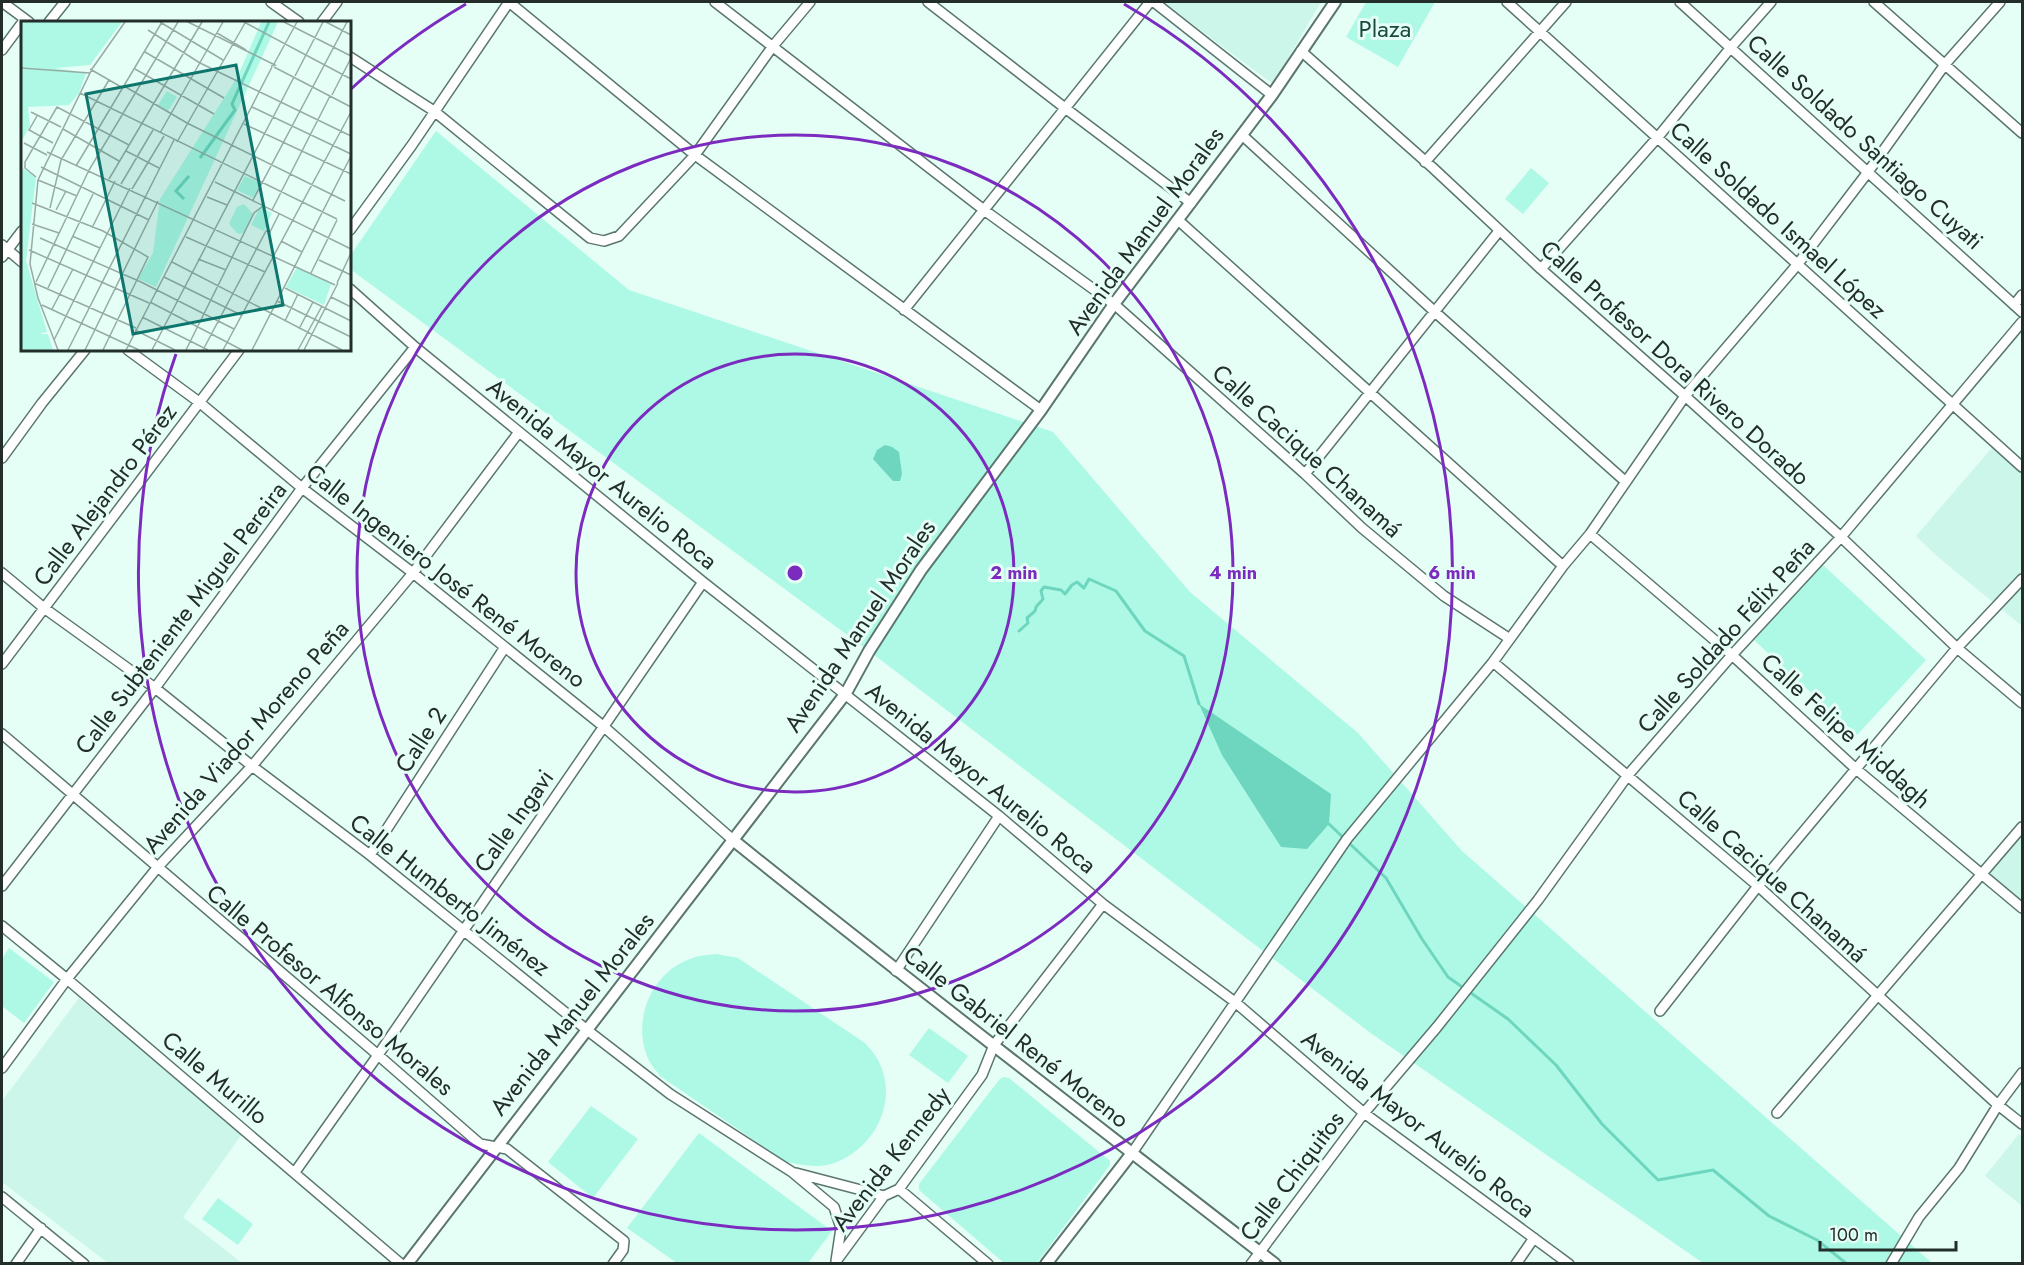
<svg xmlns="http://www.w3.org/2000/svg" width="2024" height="1265" font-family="Jost,sans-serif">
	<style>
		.built { fill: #cdf6eb }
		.green { fill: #adf9e5 }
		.water { fill: #6ed6be }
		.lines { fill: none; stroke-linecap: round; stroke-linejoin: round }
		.stream { stroke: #6ed6be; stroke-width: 3 }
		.minor-casing { stroke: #5b766f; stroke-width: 12 }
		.tertiary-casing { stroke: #5b766f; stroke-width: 14 }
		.minor { stroke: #fff; stroke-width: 9 }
		.tertiary { stroke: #fff; stroke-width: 10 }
		.ring { fill: none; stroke: #7b2cbf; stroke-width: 3 }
		.labels { text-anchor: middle; stroke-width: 6; stroke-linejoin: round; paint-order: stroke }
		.park-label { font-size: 24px; fill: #1a493f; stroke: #e5fef6 }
		.street-label { font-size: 24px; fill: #232e2b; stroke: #e5fef6 }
		.inset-river { fill: none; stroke: #6ed6be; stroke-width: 3 }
		.inset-road { fill: none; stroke: #97aba5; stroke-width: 1.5 }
		.view { fill: #0f766e; fill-opacity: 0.15; stroke: #0f766e; stroke-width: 3 }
		.inset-edge { fill: none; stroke: #232e2b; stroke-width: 3 }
		.centre { fill: #7b2cbf; stroke: #e5fef6; stroke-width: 3 }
		.ring-label { font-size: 18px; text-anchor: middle; font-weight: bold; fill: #7b2cbf; stroke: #e5fef6; stroke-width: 6; stroke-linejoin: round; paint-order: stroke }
	</style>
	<rect width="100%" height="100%" fill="#e5fef6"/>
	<path class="built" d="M1162,2H1321L1273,84Z
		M1996,443L2022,467V626L1938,557L1916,536Z
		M2022,827V908L1982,875Z
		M79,998L242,1134L183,1217L242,1263H108L2,1182V1101Z
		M2019,1134L2022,1136V1206L1985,1176Z"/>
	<path class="green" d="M1366,2H1435L1398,67L1346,37Z
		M436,131L629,290L1053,432L1190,592L1358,733L1462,851L1932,1263H1703L1372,1034L869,651L350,269V256Z
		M1531,168L1549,183L1523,214L1505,199Z
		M1823,565L1926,660L1857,735L1754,640Z
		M9,948L54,982L24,1023L2,1006V959Z
		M716,954L738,958L865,1043C870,1049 876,1055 879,1062C898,1101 876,1146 837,1162C821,1169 802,1165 786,1162L660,1076C656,1070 649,1063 647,1056C632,1018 653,970 693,958C700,955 709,955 716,954Z
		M929,1028L968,1056L948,1083L909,1055Z
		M1003,1077L1009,1078L1110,1161V1165L1037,1263H1004L919,1190V1184L999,1080Z
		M591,1106L638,1139L593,1198L548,1162Z
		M699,1133L832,1231L808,1263H677L627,1228Z
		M218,1198L253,1224L238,1245L202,1219Z"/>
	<path class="water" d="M885,445L892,447L899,452L902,474L900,481H893L873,459L877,450Z
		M1199,704L1331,794L1329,824L1307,849L1281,847L1222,755Z"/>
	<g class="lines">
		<path class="stream" d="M1019,631L1028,623L1027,618L1035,611L1036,607L1043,599L1041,591L1044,587L1061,590L1065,594L1072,585L1077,582L1084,588L1089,579L1116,591L1145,631L1184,656L1199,704
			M1329,824L1386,878L1422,939L1448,977L1508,1019L1556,1065L1602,1124L1658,1180L1713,1170L1769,1216L1817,1240L1847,1264"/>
		<defs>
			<path id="minor" d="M2,2L29,22
				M271,2L299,22
				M509,2L695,155L1041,410
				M715,2L984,210L1114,304L1305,474L1362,528L1444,596L1510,639
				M928,2L1065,108L1191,203
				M1154,2L1272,95
				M1507,2L2022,467
				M1680,2L2022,312
				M1874,2L2022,133
				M49,22L65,2
				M322,22L337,2
				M2,50L25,19
				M1301,51L1433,168L1541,269L1685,396L1841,537L1957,648L2022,703
				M350,57L434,111L590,238L604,241L619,236L695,155L773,46L810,2
				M1242,135L1435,312L1626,482
				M1425,162L1566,2
				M1178,220L1563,566
				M350,230L412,145L509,2
				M2,245L22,262
				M2,257L22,231
				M1541,269L1658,137L1732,46L1771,2
				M350,289L415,347L703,582L999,816L1103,904L1235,1002L1364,1113L1569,1264
				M2014,305L2022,295
				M904,310L1150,2
				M128,350L199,402L302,488L413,573L603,726L733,840
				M2,458L42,403L85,350
				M1305,474L1499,231
				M1590,534L1732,655L1856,769L2022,908
				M2,573L44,608L155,688L252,766L370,855L587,1030L670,1094L792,1172L834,1207L841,1228L836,1261
				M1493,662L1758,886L1998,1105L2022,1124
				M2,664L239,350
				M2,734L378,1055L480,1144L507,1149L624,1241L623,1250L613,1264
				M370,855L505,647
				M2,886L155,688L302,488L415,347
				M2,926L67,979L401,1264
				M896,971L999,816
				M1660,1011L1758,886L1957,648L2022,579
				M2,1068L67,979L157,868L252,766L413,573L519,432
				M1777,1113L2022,827
				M1132,1153L1347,839L1493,662L1563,566L1590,534L1685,396L1797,265L1868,172L1946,63L2000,2
				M295,1172L378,1055L703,582
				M796,1173L884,1196
				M899,1189L988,1264
				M2,1197L84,1264
				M837,1260L884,1196L899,1189L982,1075L994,1045L1103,904
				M16,1264L41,1228
				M1251,1264L1364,1113L1437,1027L1538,900L1628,775L1732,655L1841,537L2022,322
				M1516,1264L1534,1238
				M1891,1264L1919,1217L1959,1168L1998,1105L2022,1073"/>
			<path id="tertiary" d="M733,840C912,984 1094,1123 1275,1264
				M407,1264L846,693L869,651L921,570L1041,410L1114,304L1272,95L1335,2
				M1046,1264L1132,1153"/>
		</defs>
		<use href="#minor" class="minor-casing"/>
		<use href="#tertiary" class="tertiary-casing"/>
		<use href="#minor" class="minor"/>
		<use href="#tertiary" class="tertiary"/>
	</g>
	<g class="ring">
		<circle cx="795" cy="573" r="219"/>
		<circle cx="795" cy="573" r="438"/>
		<path d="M351 89A657 657 0 0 1 466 4M1124 4A657 657 0 1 1 176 354"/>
	</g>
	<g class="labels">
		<g class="park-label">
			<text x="1385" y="37">Plaza</text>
		</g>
		<g class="street-label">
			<text transform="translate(1865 142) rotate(42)" y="8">Calle Soldado Santiago Cuyati</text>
			<text transform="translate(1778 220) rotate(42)" y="8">Calle Soldado Ismael López</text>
			<text transform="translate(1145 231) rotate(-54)" y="8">Avenida Manuel Morales</text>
			<text transform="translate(1675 363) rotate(42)" y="8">Calle Profesor Dora Rivero Dorado</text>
			<text transform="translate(1307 451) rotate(42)" y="8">Calle Cacique Chanamá</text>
			<text transform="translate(602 474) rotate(39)" y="8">Avenida Mayor Aurelio Roca</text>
			<text transform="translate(105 495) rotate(-53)" y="8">Calle Alejandro Pérez</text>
			<text transform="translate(446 576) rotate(38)" y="8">Calle Ingeniero José René Moreno</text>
			<text transform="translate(181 618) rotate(-53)" y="8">Calle Subteniente Miguel Pereira</text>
			<text transform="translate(860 626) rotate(-56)" y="8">Avenida Manuel Morales</text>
			<text transform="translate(1726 636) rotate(-48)" y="8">Calle Soldado Félix Peña</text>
			<text transform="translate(1846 731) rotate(42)" y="8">Calle Felipe Middagh</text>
			<text transform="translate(246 737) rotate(-49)" y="8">Avenida Viador Moreno Peña</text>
			<text transform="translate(421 740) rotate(-57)" y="8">Calle 2</text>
			<text transform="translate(981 778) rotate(39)" y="8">Avenida Mayor Aurelio Roca</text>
			<text transform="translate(514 821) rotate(-55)" y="8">Calle Ingavi</text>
			<text transform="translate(1772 876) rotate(42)" y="8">Calle Cacique Chanamá</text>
			<text transform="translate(450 895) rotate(38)" y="8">Calle Humberto Jiménez</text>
			<text transform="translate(330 990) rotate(40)" y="8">Calle Profesor Alfonso Morales</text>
			<text transform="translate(572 1014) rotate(-52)" y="8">Avenida Manuel Morales</text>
			<text transform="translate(1016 1037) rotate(38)" y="8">Calle Gabriel René Moreno</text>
			<text transform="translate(215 1078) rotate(40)" y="8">Calle Murillo</text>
			<text transform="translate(1418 1124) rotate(38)" y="8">Avenida Mayor Aurelio Roca</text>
			<text transform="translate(891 1159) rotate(-52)" y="8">Avenida Kennedy</text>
			<text transform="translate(1292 1176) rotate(-53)" y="8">Calle Chiquitos</text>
		</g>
	</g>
	<g transform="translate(21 21)">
		<rect width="330" height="330" fill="#e5fef6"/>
		<path d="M0,1H101L69,44L34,47L65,52L58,72L48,84L7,86L9,105L0,121ZM240,1H257L135,266L117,258L132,232L139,178L217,55ZM146,70L156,76L147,90L137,84ZM0,146L15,156L5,240L26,311L18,313H27L32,329H0ZM224,155L240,162L232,177L216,169ZM223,183L232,193L222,212L217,213L208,203L216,186ZM239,186L251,192L243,210L230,204ZM276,246L310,263L303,284L265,266Z" fill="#adf9e5"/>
		<path class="inset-river" d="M179,137L214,89L211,83L248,1M163,178L155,170L168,155"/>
		<path class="inset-road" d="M139,1L202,39M167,1L254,44L250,45M223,1L330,58M263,1L330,35M305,1L330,14M127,9L179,42L330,115M196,12L225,29M124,31L203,77M253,43L276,1M253,46L330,86M0,47L69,52M69,48L102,67M114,48L193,93M274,55L302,1M103,65L166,102L324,180M59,72L316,198M311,74L330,37M231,86L330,133M10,91L40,106M16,95L8,109L32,122M223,103L330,153M42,108L98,140M139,112L202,1M156,121L224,2M3,122L26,134M105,130L138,147M26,131L314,264M55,145L141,1M20,146L128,199M15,156L4,147V141L36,86L108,124M88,158L181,1M17,159L56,175M194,161L330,228M100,163L132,109M111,168L143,115M186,176L206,184M232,179L326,1M11,182L82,210L127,236L82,329M29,187L40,139L88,59M35,189L45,170M251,189L309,75M11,203L38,212M71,207L94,160M51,215L79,227M165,216L244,251M19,217L120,261L213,308M260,220L281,231M8,229L128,282M177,238L205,249M298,239L330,254M151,241L321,329M290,252L316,199M143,256L220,294M15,261L68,149L157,1M13,262L115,307M316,262L330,232M27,267L73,171M264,267L330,300M310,276L330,286M256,280L330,316M129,281L221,329M21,284L118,329M31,288L52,248M121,296L187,329M264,300L277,273M278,308L292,281M114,309L154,329M33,319L109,167M37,329L17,277L9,243L17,159L71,48L104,1M47,329L153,119M64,329L137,180M105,329L251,46M131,329L273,56M165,329L233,192L242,185M182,329L245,210L249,211L258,193M202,329L330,91M231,329L330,135M277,329L301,285M283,329L317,262"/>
		<path class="view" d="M215,44L262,284L112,313L65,73Z"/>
		<rect width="330" height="330" class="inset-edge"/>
	</g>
	<circle cx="795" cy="573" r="9" class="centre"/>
	<g class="ring-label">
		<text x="1014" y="579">2 min</text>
		<text x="1233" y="579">4 min</text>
		<text x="1452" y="579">6 min</text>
	</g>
	<rect width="2024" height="1265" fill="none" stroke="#232e2b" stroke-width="6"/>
	<path d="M1820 1241v9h136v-9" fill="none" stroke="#232e2b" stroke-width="3"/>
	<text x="1829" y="1241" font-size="18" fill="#232e2b" stroke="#e5fef6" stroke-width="4.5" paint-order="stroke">100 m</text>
</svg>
